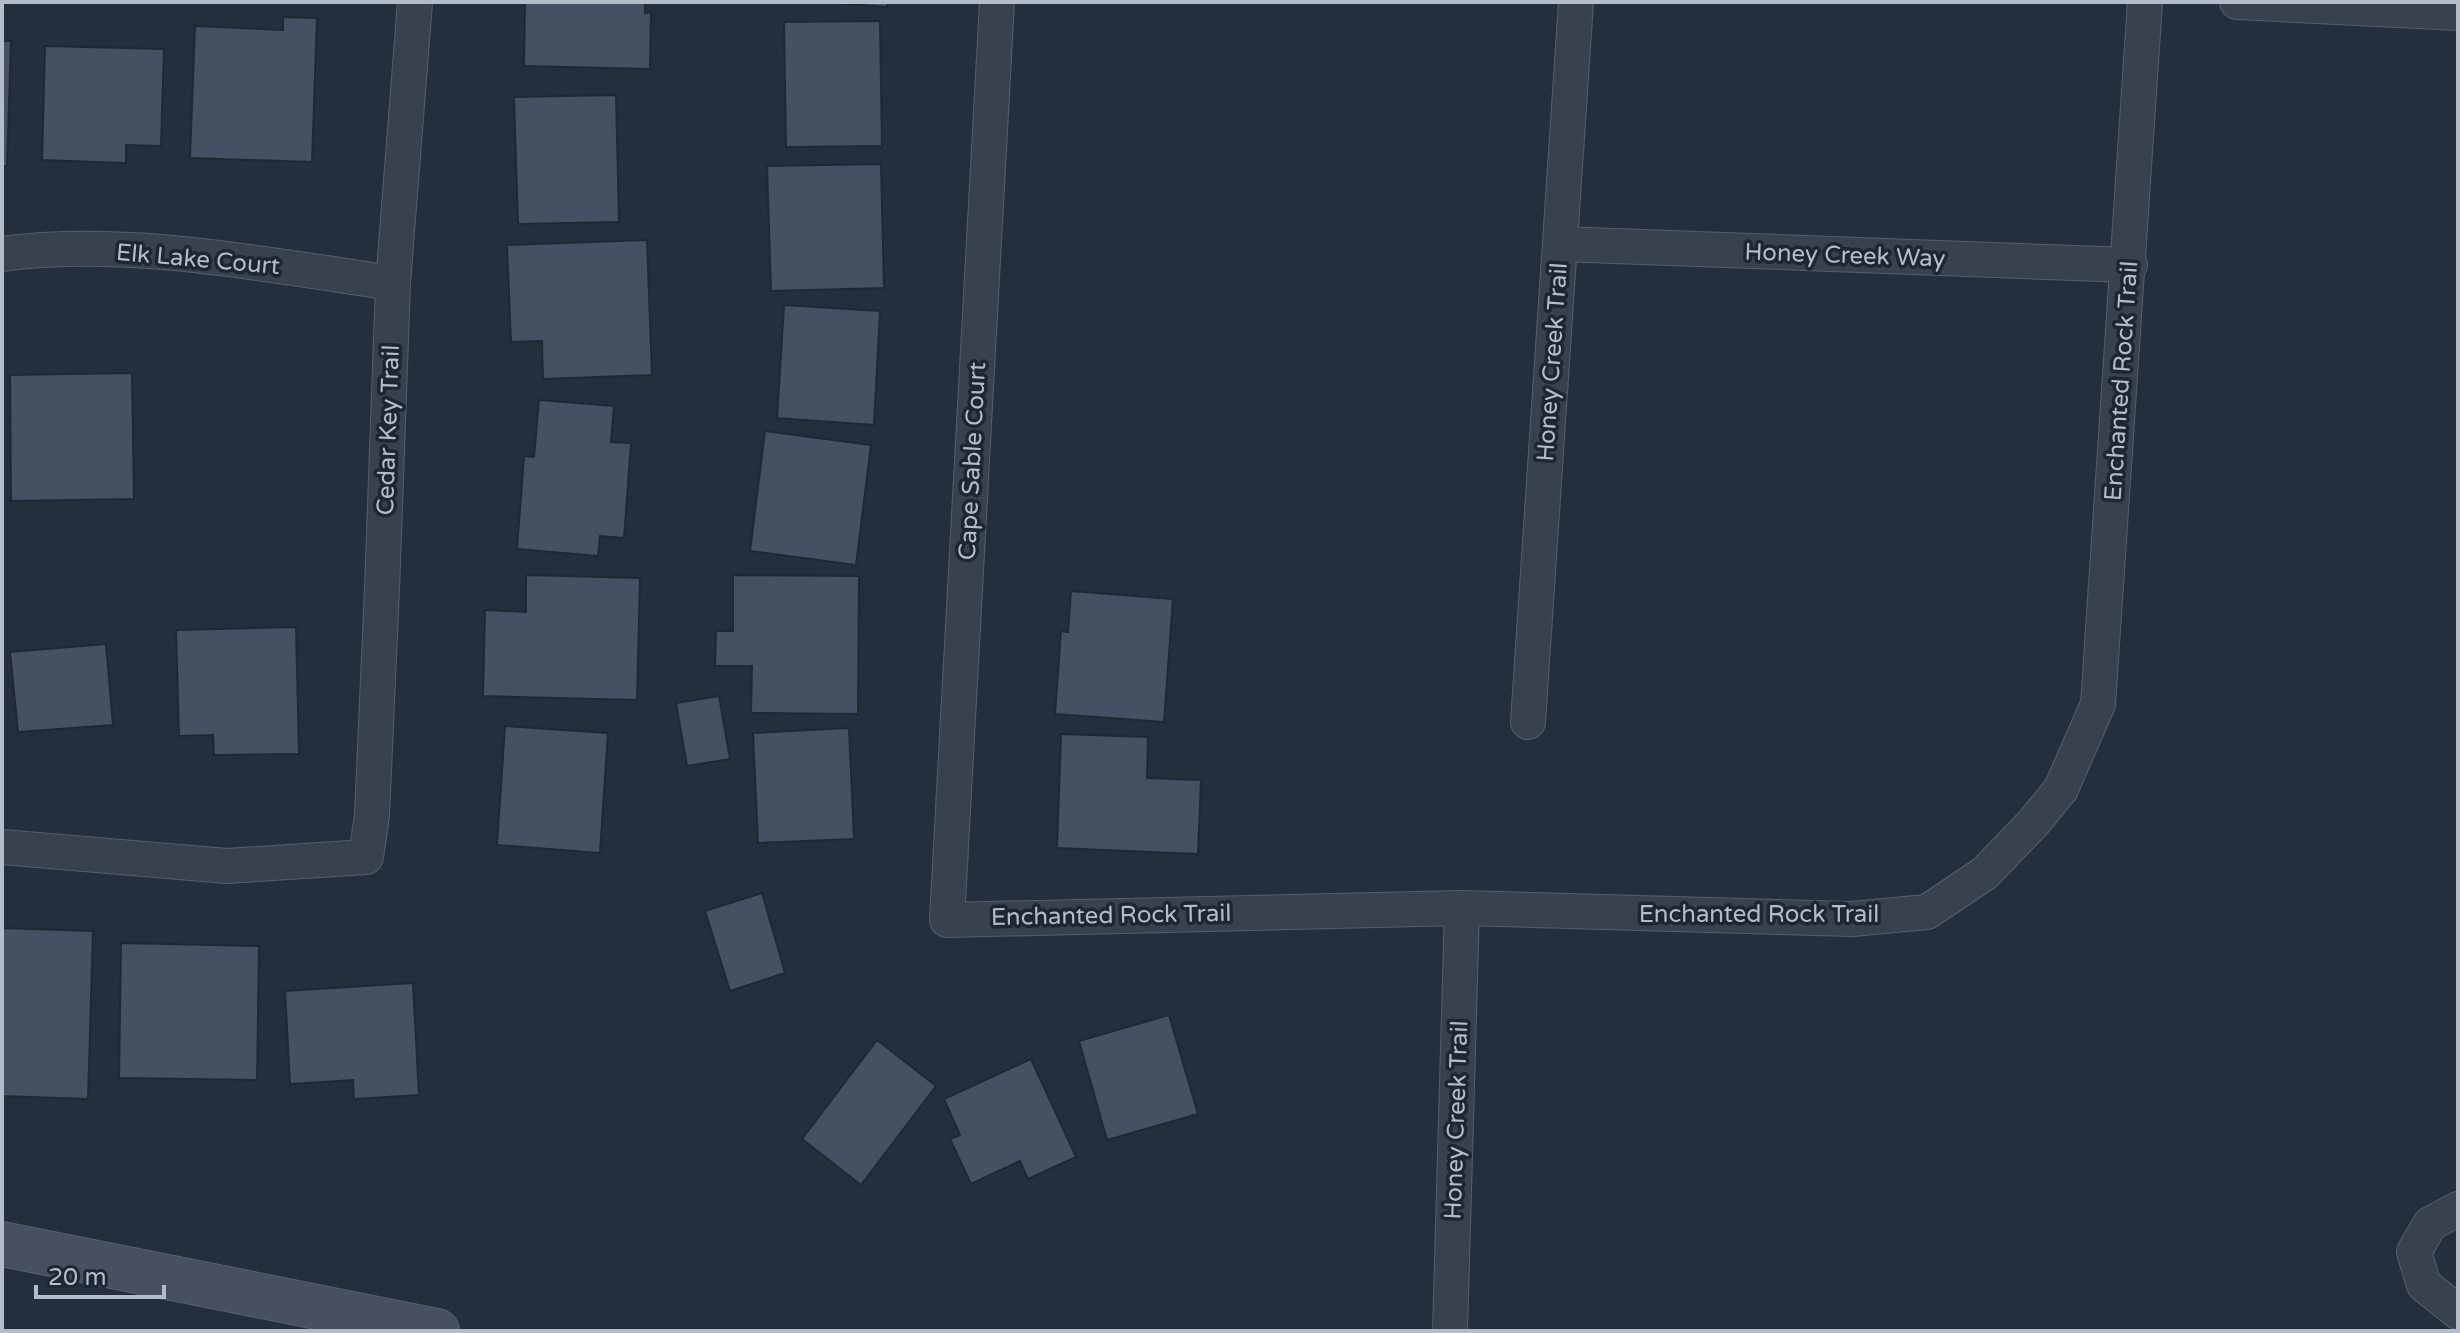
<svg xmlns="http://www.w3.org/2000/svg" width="2460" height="1333" font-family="'Varela Round',sans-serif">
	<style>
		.building { fill: #455162; stroke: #1f2835; stroke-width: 2 }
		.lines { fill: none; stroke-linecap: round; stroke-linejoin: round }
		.street-casing { stroke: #565f6c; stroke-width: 36 }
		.secondary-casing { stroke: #565f6c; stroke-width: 46 }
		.street { stroke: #38414e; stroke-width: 34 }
		.secondary { stroke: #465061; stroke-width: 44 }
		.labels { text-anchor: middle; stroke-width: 7; stroke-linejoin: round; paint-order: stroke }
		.street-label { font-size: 24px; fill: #b4bcc9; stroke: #1d2633 }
	</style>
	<rect width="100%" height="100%" fill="#242f3e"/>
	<path class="building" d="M525,2H645V13L651,12L650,69L524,66Z
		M824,2H888L887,7Z
		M283,17L317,18L312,162L190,158L195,26L283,30Z
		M880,21L882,146L786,147L784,22Z
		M2,41H11L7,166H2Z
		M45,46L164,49L161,146L126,145V163L42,160Z
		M616,95L619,222L518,224L514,97Z
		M881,164L884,288L771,291L767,166Z
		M647,240L652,375L543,379L542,341L511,342L507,245Z
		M784,305L880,311L874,425L777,418Z
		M132,373L134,499L11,501L10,375Z
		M539,400L614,406L611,442L631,443L624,538L600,536L598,556L517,549L524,456L534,457Z
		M765,431L871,445L856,565L750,551Z
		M526,575L640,578L637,700L483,696L485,610L526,612Z
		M733,575L859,576L858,714L751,713L752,666H715L716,631H733Z
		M1071,591L1173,599L1164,722L1055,714L1061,631L1068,632Z
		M296,627L299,754L214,755L213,735L179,736L176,630Z
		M106,644L113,725L18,732L10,652Z
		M719,696L730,759L687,766L676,703Z
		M505,726L608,733L600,853L497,845Z
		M849,728L854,839L758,843L753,733Z
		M1061,734L1148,737L1147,778L1201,780L1198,854L1057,848Z
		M762,893L785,973L730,991L705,911Z
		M2,928L93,931L88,1099L2,1096Z
		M121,943L259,946L257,1080L119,1078Z
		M413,983L419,1095L354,1099L353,1080L290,1084L285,991Z
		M1169,1015L1198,1114L1107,1140L1079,1041Z
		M877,1040L936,1086L861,1185L802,1139Z
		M1031,1059L1076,1157L1028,1179L1020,1161L971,1184L950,1139L960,1135L944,1099Z"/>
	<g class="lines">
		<defs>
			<path id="street" d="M997,2L947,920L1462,908L1852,919L1927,912L1985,873L2034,822L2061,789L2098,704L2145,2
				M2237,2L2458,13
				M1560,244L2130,265
				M2,254C128,237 267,265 393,283
				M1528,722L1576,2
				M2,847L227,866L366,857L372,815L382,589L393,283L415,2
				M2458,1209L2430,1224L2414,1252L2424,1285L2458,1312
				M1450,1331L1462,908"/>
			<path id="secondary" d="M2,1244L437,1331"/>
		</defs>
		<use href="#street" class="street-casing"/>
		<use href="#secondary" class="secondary-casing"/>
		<use href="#street" class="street"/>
		<use href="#secondary" class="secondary"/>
	</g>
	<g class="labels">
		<g class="street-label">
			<text transform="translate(1845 255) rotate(2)" y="8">Honey Creek Way</text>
			<text transform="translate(198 259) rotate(5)" y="8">Elk Lake Court</text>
			<text transform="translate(1552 362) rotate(-86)" y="8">Honey Creek Trail</text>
			<text transform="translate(2121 381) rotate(-86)" y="8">Enchanted Rock Trail</text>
			<text transform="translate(388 430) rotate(-88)" y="8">Cedar Key Trail</text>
			<text transform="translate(972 461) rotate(-87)" y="8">Cape Sable Court</text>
			<text x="1759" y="922">Enchanted Rock Trail</text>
			<text transform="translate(1111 915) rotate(-1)" y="8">Enchanted Rock Trail</text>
			<text transform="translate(1456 1120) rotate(-88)" y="8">Honey Creek Trail</text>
		</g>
	</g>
	<rect width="2460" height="1333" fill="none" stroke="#b4bcc9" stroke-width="8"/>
	<path d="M36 1285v12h128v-12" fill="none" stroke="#b4bcc9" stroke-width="4"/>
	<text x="48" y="1285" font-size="24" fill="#b4bcc9" stroke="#1d2633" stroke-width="6" paint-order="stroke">20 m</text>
</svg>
